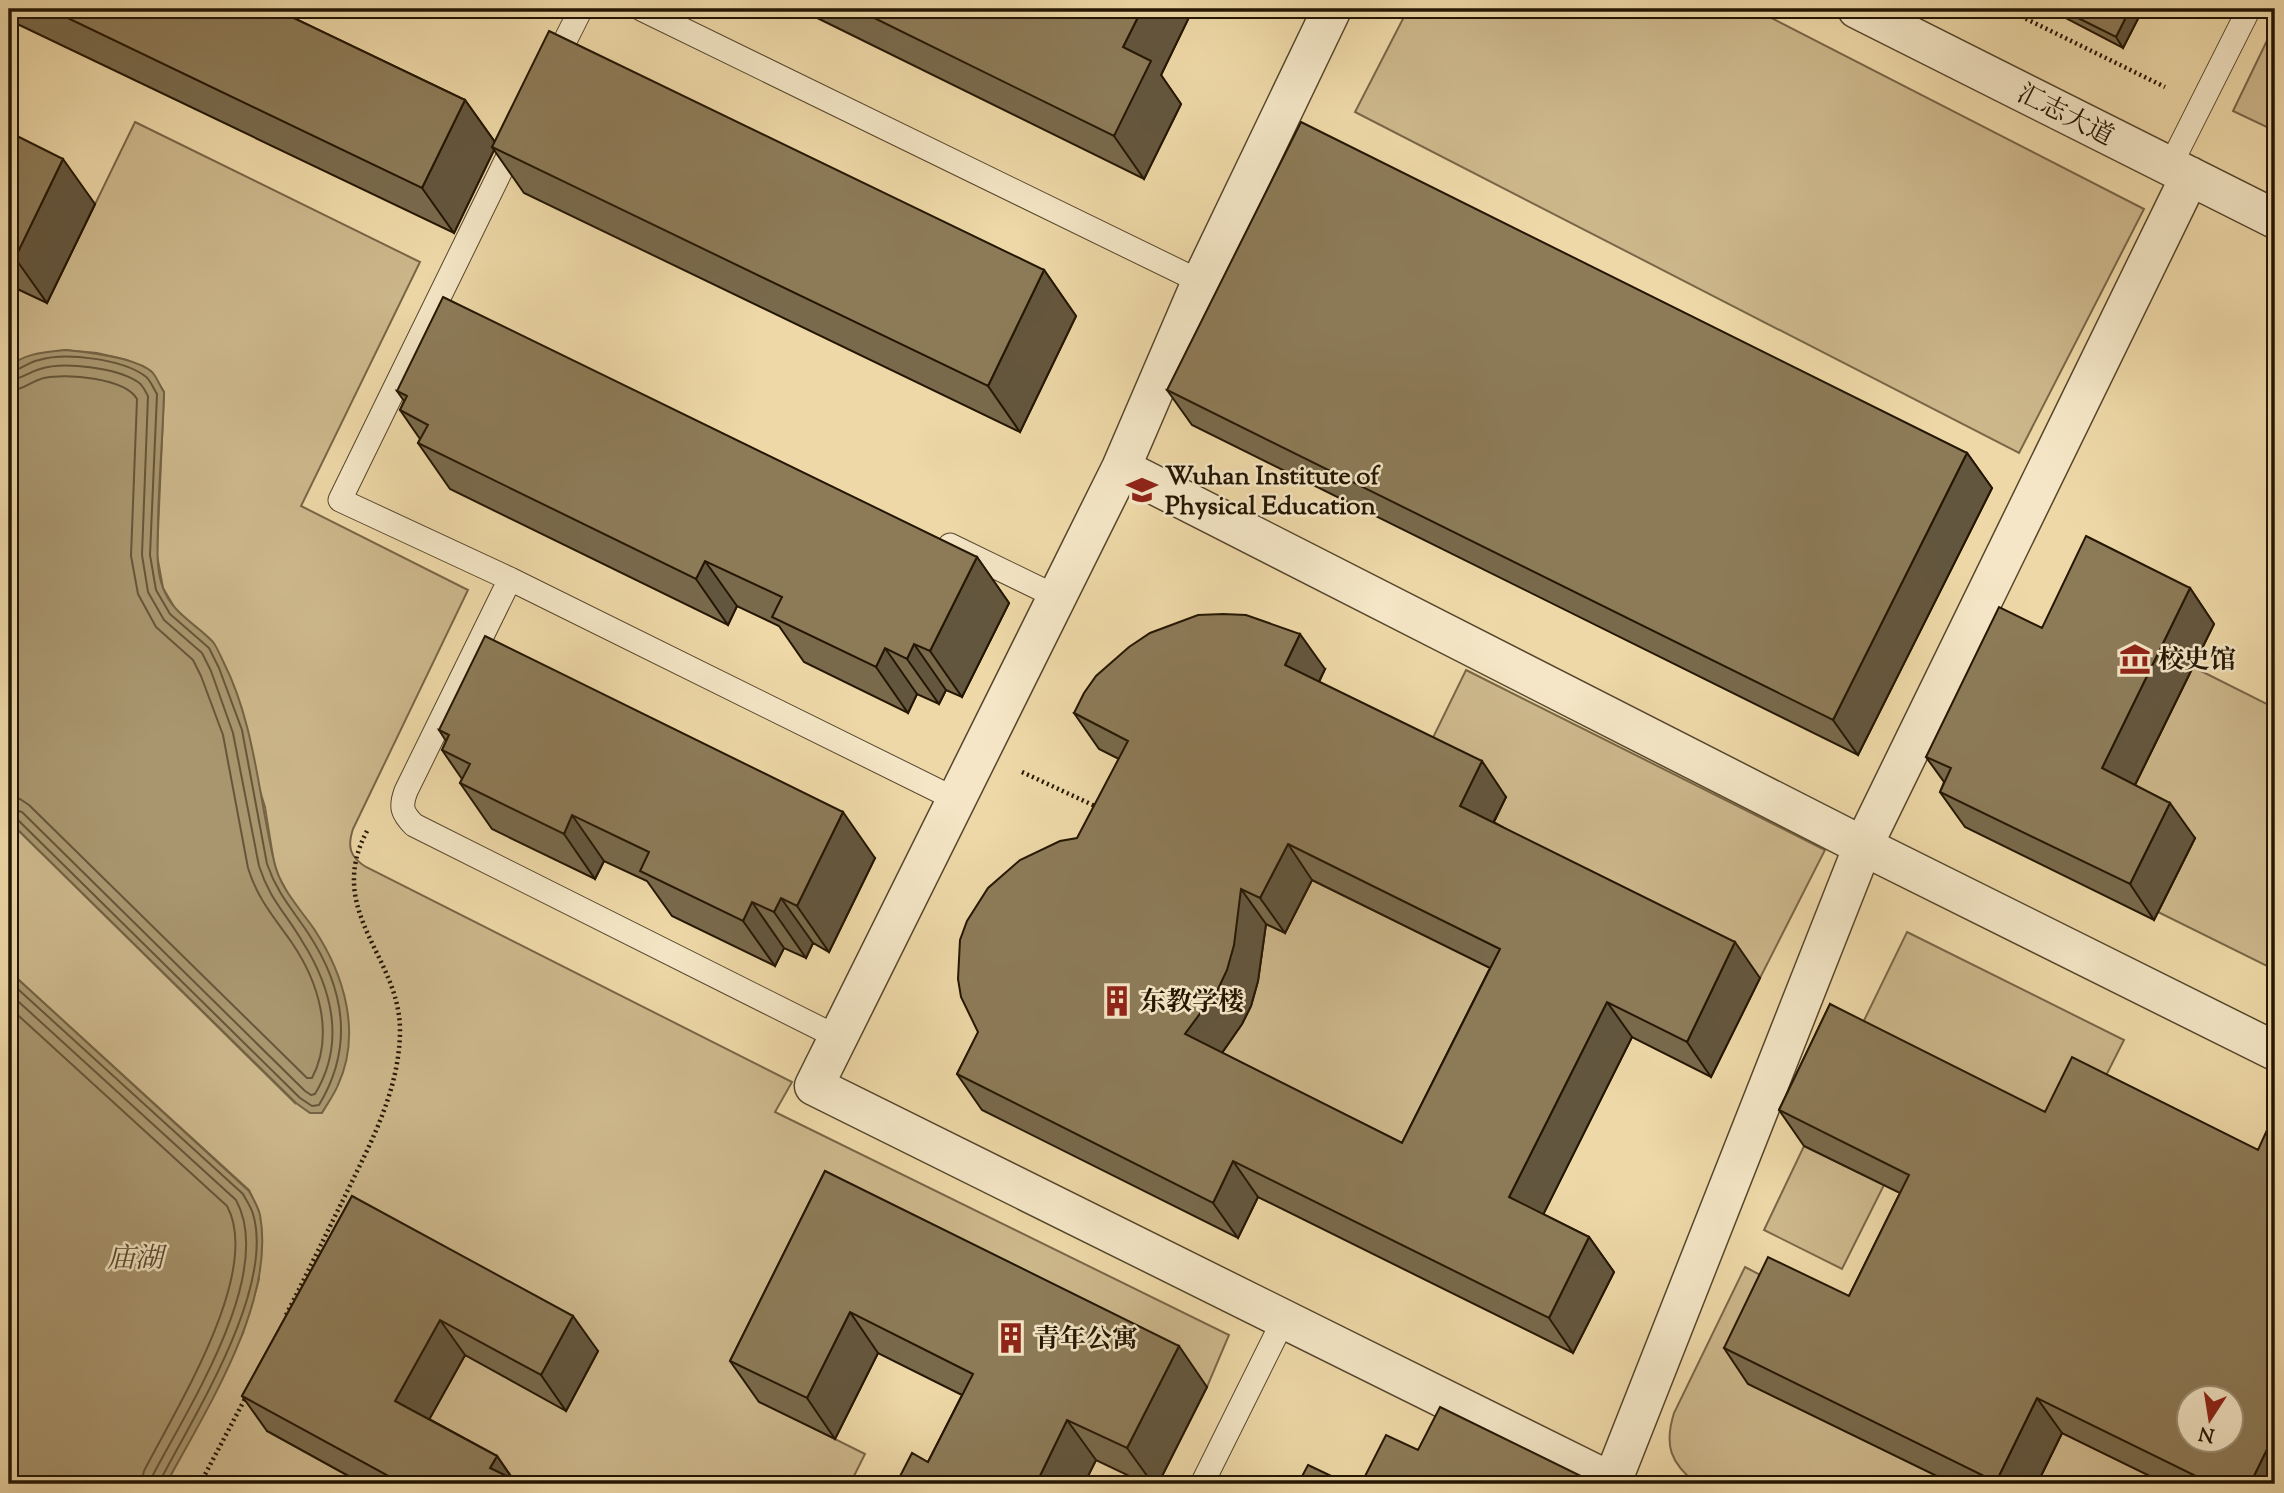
<svg xmlns="http://www.w3.org/2000/svg" width="2284" height="1493" font-family="'Sorts Mill Goudy','Noto Serif SC',serif">
	<style>
		.green { fill: #ccb78b; stroke: #786647; stroke-width: 2 }
		.water { fill: #a9966f; stroke: #746344; stroke-width: 2 }
		.lines { fill: none; stroke-linecap: round; stroke-linejoin: round }
		.shore { stroke: #665639; stroke-width: 2 }
		.lane-casing { stroke: #56462c; stroke-width: 25 }
		.street-casing { stroke: #56462c; stroke-width: 41 }
		.path { stroke: #241603; stroke-width: 4.5; stroke-dasharray: 2 3.5; stroke-linecap: butt }
		.lane { stroke: #f4e6c6; stroke-width: 23 }
		.street { stroke: #f4e6c6; stroke-width: 38 }
		.wall { fill: #796a4c; stroke: #241603; stroke-width: 2; fill-rule: evenodd }
		.shaded-wall { fill: #63563e; stroke: #241603; stroke-width: 2 }
		.building { fill: #8d7b58; stroke: #241603; stroke-width: 2; fill-rule: evenodd }
		.labels { text-anchor: middle; stroke-width: 5; stroke-linejoin: round; paint-order: stroke }
		.street-label { font-size: 26px; fill: #241603; stroke: #f4e6c6 }
		.poi-label { font-size: 26px; font-weight: bold; fill: #241603; stroke: #f4e6c6; text-anchor: start }
		.water-label { font-size: 28px; font-style: italic; fill: #59492e; stroke: #f4e6c6 }
	</style>
	<rect width="100%" height="100%" fill="#eed8a7"/>
	<filter id="stains"><feTurbulence type="fractalNoise" baseFrequency=".00286" numOctaves="4"/><feColorMatrix values="0 0 0 0 .2 0 0 0 0 .09 0 0 0 0 .02 0 0 0 .5 -.17"/></filter>
	<radialGradient id="worn" r=".72"><stop offset=".6" stop-color="#630" stop-opacity="0"/><stop offset="1" stop-color="#630" stop-opacity=".3"/></radialGradient>
	<path class="green" d="M1408,9H1754L2144,209L2019,453L1355,112Z
		M2275,24V131L2233,111Z
		M135,122L420,262L301,506L468,590L353,829C347,847 350,857 366,867L792,1082L775,1112L1229,1335L1207,1387L853,1212L759,1401L865,1454L850,1484H508L420,1436L465,1355L566,1410L377,1231L267,1431L363,1484H166L220,1383L243,1333L259,1279V1212L249,1190L9,971V821L295,1103L328,954L314,929L293,903L279,877L274,863L265,807L214,644L176,610L163,588L157,555L164,392L151,371L127,360L97,353L65,350L15,362L9,367V285L47,303Z
		M2193,667L2275,708V970L2158,912L2195,838L2126,803Z
		M1466,670L1825,850L1760,978L1525,984L1427,1179L1218,1053L1251,917L1285,933L1312,880L1435,940L1424,756Z
		M1907,932L2124,1040L2070,1147L1855,1039Z
		M1804,1146L1884,1185L1842,1269L1764,1230Z
		M1745,1267L1793,1292L1953,1484H1697C1670,1463 1664,1445 1674,1413Z
		M2074,1409L2166,1484H2037Z"/>
	<path class="water" d="M65,350C86,352 138,357 153,373C157,378 160,386 164,392C163,435 159,477 158,520C158,542 155,567 163,588C172,613 196,624 213,642C217,647 220,655 223,661C255,724 258,794 274,861C280,889 299,907 314,929C344,974 362,1033 338,1085C334,1095 327,1104 322,1113H310L296,1103L9,821V367C24,353 46,352 65,350Z
		M9,971L249,1191C253,1198 258,1207 260,1215C276,1302 206,1410 166,1484H9Z"/>
	<g class="lines">
		<path class="shore" d="M9,372C19,371 28,362 39,360C65,352 122,359 145,376C150,379 153,388 157,394L150,555L156,590L170,614L209,648L219,668L242,730L267,864C277,893 292,909 308,933C345,989 354,1047 319,1105L312,1106L300,1098L17,819L9,817
			M9,380C20,380 29,372 40,369C64,361 117,368 138,382C143,385 145,391 148,396L142,555L148,592L164,620L202,653L211,671L233,733L259,866C270,900 285,912 302,941C332,988 346,1043 315,1094L311,1095L305,1091L22,812L9,808
			M9,391C22,391 31,381 44,378C66,373 125,378 137,399L131,556L138,594L156,627L193,660L201,676L223,735L248,868C258,900 274,917 292,943C318,981 335,1034 312,1078H307L29,805L20,799L9,797
			M9,981L243,1194C246,1200 251,1207 253,1214C275,1288 195,1414 161,1479V1484
			M9,993L236,1200C276,1273 188,1408 153,1475L152,1484
			M9,1007L227,1206C263,1272 175,1410 144,1471L141,1484"/>
		<defs>
			<path id="lane" d="M641,9L1201,282
				M552,67L581,9
				M517,138L340,500L510,579L957,800
				M2170,166L2249,9
				M950,545L1057,597
				M510,579L406,791C400,807 402,813 414,825L839,1038
				M1202,1484L1284,1319"/>
			<path id="street" d="M1332,9L1201,282L1121,468L814,1086L1616,1484
				M1857,9L2275,219
				M1121,468L1863,846L2275,1051
				M1612,1482L1863,846L2190,176"/>
		</defs>
		<use href="#lane" class="lane-casing"/>
		<use href="#street" class="street-casing"/>
		<path class="path" d="M2006,9L2165,87
			M1022,772L1097,807
			M286,1315C306,1276 325,1236 345,1196C370,1144 399,1092 400,1032C401,957 324,912 367,831
			M200,1484L247,1395"/>
		<use href="#lane" class="lane"/>
		<use href="#street" class="street"/>
	</g>
	<path class="wall" d="M9,9H275L465,100L495,142L1044,270L1076,316L1020,432L524,193L494,150L454,233L9,20Z
		M799,9H1193L1161,75L1181,104L1144,179Z
		M2051,9H2143L2123,48L2054,12Z
		M9,132L95,204L47,303L9,285Z
		M1167,390L1967,453L1992,488L1858,755L1192,425Z
		M397,391L977,557L1009,603L962,697L946,690L939,704L917,694L908,713L804,662L779,626L737,606L728,625L450,489L418,443L420,439L400,410L404,401Z
		M2190,588L2214,624L2135,785L2195,838L2154,920L1965,827L1940,792L1944,782L1926,757L2042,628Z
		M1325,669L1319,682L1506,797L1494,822L1760,978L1711,1077L1632,1037L1543,1214L1589,1237L1614,1272L1573,1353L1258,1197L1238,1238L982,1110L957,1074L1119,759L1099,749L1074,713ZM1312,880L1490,968L1402,1143L1222,1053L1242,1024L1251,1006L1258,981L1266,924L1285,933Z
		M439,730L875,858L829,952L813,943L806,958L784,948L775,966L672,916L647,881L604,861L595,879L492,829L460,783L462,779L442,750L446,741Z
		M1830,1004L2275,1484H2166L2062,1433L2037,1484H1953L1748,1384L1724,1348L1849,1296L1900,1193L1804,1146L1779,1110Z
		M825,1171L1207,1387L1158,1484H1146L1096,1460L1084,1484H896L928,1462L962,1395L878,1353L835,1439L759,1402L730,1361Z
		M352,1196L598,1351L566,1411L465,1355L429,1419L497,1456L513,1479L523,1484H363L267,1431L242,1396Z"/>
	<path class="shaded-wall" d="M1142,9H1193L1161,75L1181,104L1144,179L1114,136L1123,47Z
		M2130,9H2143L2123,48L2116,37Z
		M465,100L497,145L492,147L494,150L454,233L422,188Z
		M63,159L95,204L47,303L15,258Z
		M1044,270L1076,316L1020,432L988,386Z
		M1967,453L1992,488L1858,755L1833,720Z
		M977,557L1009,603L962,697L930,651Z
		M705,561L737,606L728,625L696,579Z
		M2190,588L2214,624L2126,803L2102,768Z
		M1300,634L1325,669L1310,700L1285,665Z
		M914,644L946,690L939,704L907,659Z
		M885,648L917,694L908,713L876,667Z
		M1482,761L1506,797L1484,841L1460,806Z
		M2170,803L2195,838L2154,920L2130,884Z
		M843,812L875,858L829,952L797,906Z
		M572,815L604,861L595,879L564,834Z
		M1288,844L1312,880L1285,933L1260,898Z
		M1241,889L1266,924L1258,981L1251,1006L1242,1024L1210,1070L1185,1034Z
		M781,898L813,943L806,958L774,912Z
		M752,902L784,948L775,966L743,921Z
		M1735,942L1760,978L1711,1077L1687,1042Z
		M1607,1002L1632,1037L1534,1233L1509,1197Z
		M1233,1161L1258,1197L1238,1238L1213,1203Z
		M1589,1237L1614,1272L1573,1353L1549,1318Z
		M850,1312L878,1353L835,1439L807,1398Z
		M573,1316L598,1351L566,1411L541,1375Z
		M440,1320L465,1355L420,1436L395,1401Z
		M1179,1346L1207,1387L1158,1484H1153L1127,1448Z
		M2037,1398L2062,1433L2037,1484H1997L1996,1482Z
		M1067,1420L1096,1460L1084,1484H1036Z
		M2275,1433V1484H2250Z
		M497,1456L516,1484L490,1468Z"/>
	<path class="building" d="M49,9H275L465,100L422,188Z
		M856,9H1142L1123,47L1151,61L1114,136Z
		M2060,9H2130L2116,37Z
		M549,31L1044,270L988,386L492,147Z
		M1301,122L1967,453L1833,720L1167,390Z
		M9,132L63,159L15,258L9,255Z
		M443,297L977,557L930,651L914,644L907,659L885,648L876,667L772,617L782,597L705,561L696,579L418,443L428,425L400,410L407,396L397,391Z
		M2086,536L2190,588L2102,768L2170,803L2130,884L1940,792L1951,768L1926,757L1999,607L2042,628Z
		M1223,614L1246,615L1300,634L1285,665L1482,761L1460,806L1735,942L1687,1042L1607,1002L1509,1197L1589,1237L1549,1318L1233,1161L1213,1203L957,1074L978,1032L961,997L958,979L960,940L967,921L988,888L1020,860L1060,841L1077,838L1128,741L1074,713L1084,693L1096,676L1129,647L1150,633L1198,615ZM1288,844L1500,949L1402,1143L1185,1034L1218,989L1227,970L1234,945L1241,889L1260,898Z
		M485,636L843,812L797,906L781,898L774,912L752,902L743,921L640,871L649,852L572,815L564,834L460,783L470,764L442,750L449,735L439,730Z
		M1830,1004L2045,1112L2072,1057L2258,1150L2267,1130L2275,1134V1433L2250,1484H2212L2037,1398L1996,1482L1724,1348L1768,1257L1849,1296L1909,1175L1779,1110ZM2189,1398H2231V1440H2189Z
		M825,1171L1179,1346L1127,1448L1067,1420L1036,1484H896L912,1453L928,1462L973,1374L850,1312L807,1398L730,1361Z
		M352,1196L573,1316L541,1375L440,1320L395,1401L497,1456L490,1468L523,1484H403L242,1396Z
		M1440,1407L1597,1484H1361L1386,1435L1418,1450Z
		M1308,1465L1348,1484H1298Z"/>
	<defs>
		<symbol id="university-bare" viewBox="-9 -9 18 18"><path d="M0-5L7-2L0 1L-7-2ZM-4 1L0 2.5L4 1V4Q0 6-4 4Z" fill="#8f2418" stroke="#f4e6c6" stroke-width="2.5" paint-order="stroke"/></symbol>
		<symbol id="museum-bare" viewBox="-9 -9 18 18"><path d="M0-6L6-3V-2H-6V-3ZM-5-1h2V3h-2ZM-1-1h2V3h-2ZM3-1h2V3H3ZM-6 4H6V6H-6Z" fill="#8f2418" stroke="#f4e6c6" stroke-width="2.5" paint-order="stroke"/></symbol>
		<symbol id="building-bare" viewBox="-9 -9 18 18"><path d="M-4-6H4V6H1V3H-1V6H-4ZM-2.5-4.3h1.7v1.8h-1.7ZM.8-4.3h1.7v1.8H.8ZM-2.5-1h1.7V.8h-1.7ZM.8-1h1.7V.8H.8Z" fill="#8f2418" stroke="#f4e6c6" stroke-width="2.5" paint-order="stroke"/></symbol>
	</defs>
	<g fill-rule="evenodd">
		<use href="#university-bare" x="1120" y="468" width="44" height="44"/>
		<use href="#museum-bare" x="2113" y="637" width="44" height="44"/>
		<use href="#building-bare" x="1095" y="979" width="44" height="44"/>
		<use href="#building-bare" x="989" y="1316" width="44" height="44"/>
	</g>
	<g class="labels">
		<g class="street-label">
			<text transform="translate(2066 114) rotate(27)" y="9">汇志大道</text>
		</g>
		<g class="poi-label">
			<text x="1165" y="484">Wuhan Institute of<tspan x="1165" dy="30">Physical Education</tspan></text>
			<text x="2158" y="668">校史馆</text>
			<text x="1140" y="1010">东教学楼</text>
			<text x="1034" y="1347">青年公寓</text>
		</g>
		<g class="water-label">
			<text x="135" y="1267">庙湖</text>
		</g>
	</g>
	<rect width="2284" height="1493" fill="none" stroke="#eed8a7" stroke-width="35"/>
	<rect x="10" y="10" width="2263" height="1472" fill="none" stroke="#241603" stroke-width="3.5"/>
	<rect x="18" y="18" width="2249" height="1458" fill="none" stroke="#241603" stroke-width="2"/>
	<g transform="translate(2210 1419) rotate(192)"><circle r="33" fill="#f4e6c6" stroke="#a19378" stroke-width="2"/>
	<path d="M0-5L12 26L0 18L-12 26Z" fill="#8f2418"/>
	<text y="-10" font-size="19" font-weight="bold" text-anchor="middle" fill="#241603">N</text>
	</g>
	<rect width="100%" height="100%" filter="url(#stains)"/>
	<rect width="100%" height="100%" fill="url(#worn)"/>
</svg>
